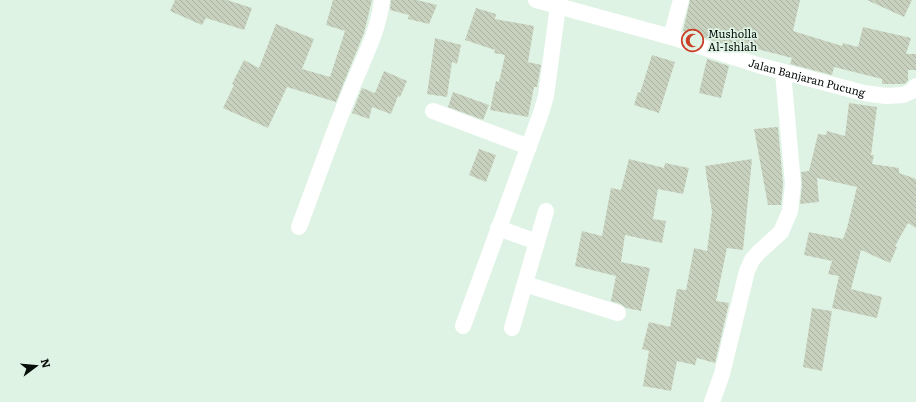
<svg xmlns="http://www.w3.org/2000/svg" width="916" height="402" font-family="Literata,serif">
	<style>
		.building { fill: url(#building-back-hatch) }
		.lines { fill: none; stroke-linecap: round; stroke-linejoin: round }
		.minor { stroke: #fff; stroke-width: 16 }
		.labels { text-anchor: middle; stroke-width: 3.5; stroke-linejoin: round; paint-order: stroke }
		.poi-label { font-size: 11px; fill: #070d09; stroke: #dff3e5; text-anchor: start }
		.street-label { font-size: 11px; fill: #070d09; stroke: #dff3e5 }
	</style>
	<defs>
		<pattern id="building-back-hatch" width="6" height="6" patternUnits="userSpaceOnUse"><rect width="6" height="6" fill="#c7d1be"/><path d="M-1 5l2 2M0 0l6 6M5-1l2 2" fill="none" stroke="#a9b2a2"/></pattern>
	</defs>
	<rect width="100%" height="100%" fill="#dff3e5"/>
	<path class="building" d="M175,0H227L252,8L244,30L206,18L202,25L170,11Z
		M333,0H372L364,33L336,102L287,87L268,128L223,108L234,85L232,84L244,60L259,68L276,24L314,39L302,69L330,77L345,31L326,25Z
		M391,0H417L437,5L429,24L408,19L409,15L390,10Z
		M690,0H800L793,31L842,46L843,43L858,47L863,27L911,38L906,54H916V70H908V81L904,84H882V79L834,67L832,75L790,64L792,58L753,48L752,53L683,31Z
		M867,0H912L904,17Z
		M476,8L496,14L495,19L534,26L528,62L541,65L537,87H534L528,117L490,110L496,81L499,82L505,55L494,53L495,50L465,40Z
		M435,38L461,45L457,64L452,62L447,97L427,94Z
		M652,55L675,62L659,113L634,105L638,92L640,93Z
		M707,59L729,66L721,98L699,93Z
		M384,71L407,81L400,97L398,96L391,114L372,107L369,119L352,113L362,88L375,93Z
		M453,92L489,105L483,120L448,107Z
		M849,103L877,107L871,155H874L872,164L899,168V173L916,179V228L908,223L895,246L897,247L890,263L861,250L851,289L882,297L877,318L832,308L839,276L828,274L832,261L804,255L809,232L843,239L847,228L857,187L817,178L819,202L800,204L802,185L801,172L809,171L818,134L826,135L827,131L845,136Z
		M778,127L783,184L781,205H768L754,129Z
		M479,149L496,155L486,182L469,175Z
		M629,159L664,168L665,163L689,168L683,194L658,189L653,219L666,221L662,243L625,235L621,262L650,268L641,311L626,308L621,304L611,301L616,276L575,266L582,231L602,236L611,188L621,190Z
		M752,159L743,250L727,248L716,301L729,303L715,363L697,358L695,365L677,361L671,391L643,386L649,351L642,349L649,322L670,327L677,289L686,290L694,248L707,251L712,212L705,166Z
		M812,308L832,311L822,371L803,367Z"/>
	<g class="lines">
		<g class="minor">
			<path id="s1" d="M536,0L671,37L761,66L864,93L886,96L903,95L912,91L916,86"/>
			<path d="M671,37L681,0"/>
			<path d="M433,111L529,147"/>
			<path d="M299,227C316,182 332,136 350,92C362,61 378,34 382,0"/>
			<path d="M498,228L537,242"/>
			<path d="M525,284L618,313"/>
			<path d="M463,326L541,113L546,96L558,6"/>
			<path d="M512,328L546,211"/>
			<path d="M712,402L722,374L747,271L752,260L759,252L781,232L790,211L793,184L783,72"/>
		</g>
	</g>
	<defs>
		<symbol id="mosque-ring" viewBox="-11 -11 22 22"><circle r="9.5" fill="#dff3e5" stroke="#ca3f28" stroke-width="1.5"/><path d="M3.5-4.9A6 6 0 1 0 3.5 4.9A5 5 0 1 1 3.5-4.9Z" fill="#ca3f28"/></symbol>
	</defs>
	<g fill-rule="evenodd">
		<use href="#mosque-ring" x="680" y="28" width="25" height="25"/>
	</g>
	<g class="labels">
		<g class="poi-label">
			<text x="708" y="38">Musholla<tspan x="708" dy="13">Al-Ishlah</tspan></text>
		</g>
		<g class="street-label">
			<text dy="4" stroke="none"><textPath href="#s1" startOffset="282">Jalan Banjaran Pucung</textPath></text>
		</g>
	</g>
	<g transform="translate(36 366) rotate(74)" stroke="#dff3e5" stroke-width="3" paint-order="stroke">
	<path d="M0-3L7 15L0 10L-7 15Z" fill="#070d09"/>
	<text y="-6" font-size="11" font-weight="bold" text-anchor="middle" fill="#070d09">N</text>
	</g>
</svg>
